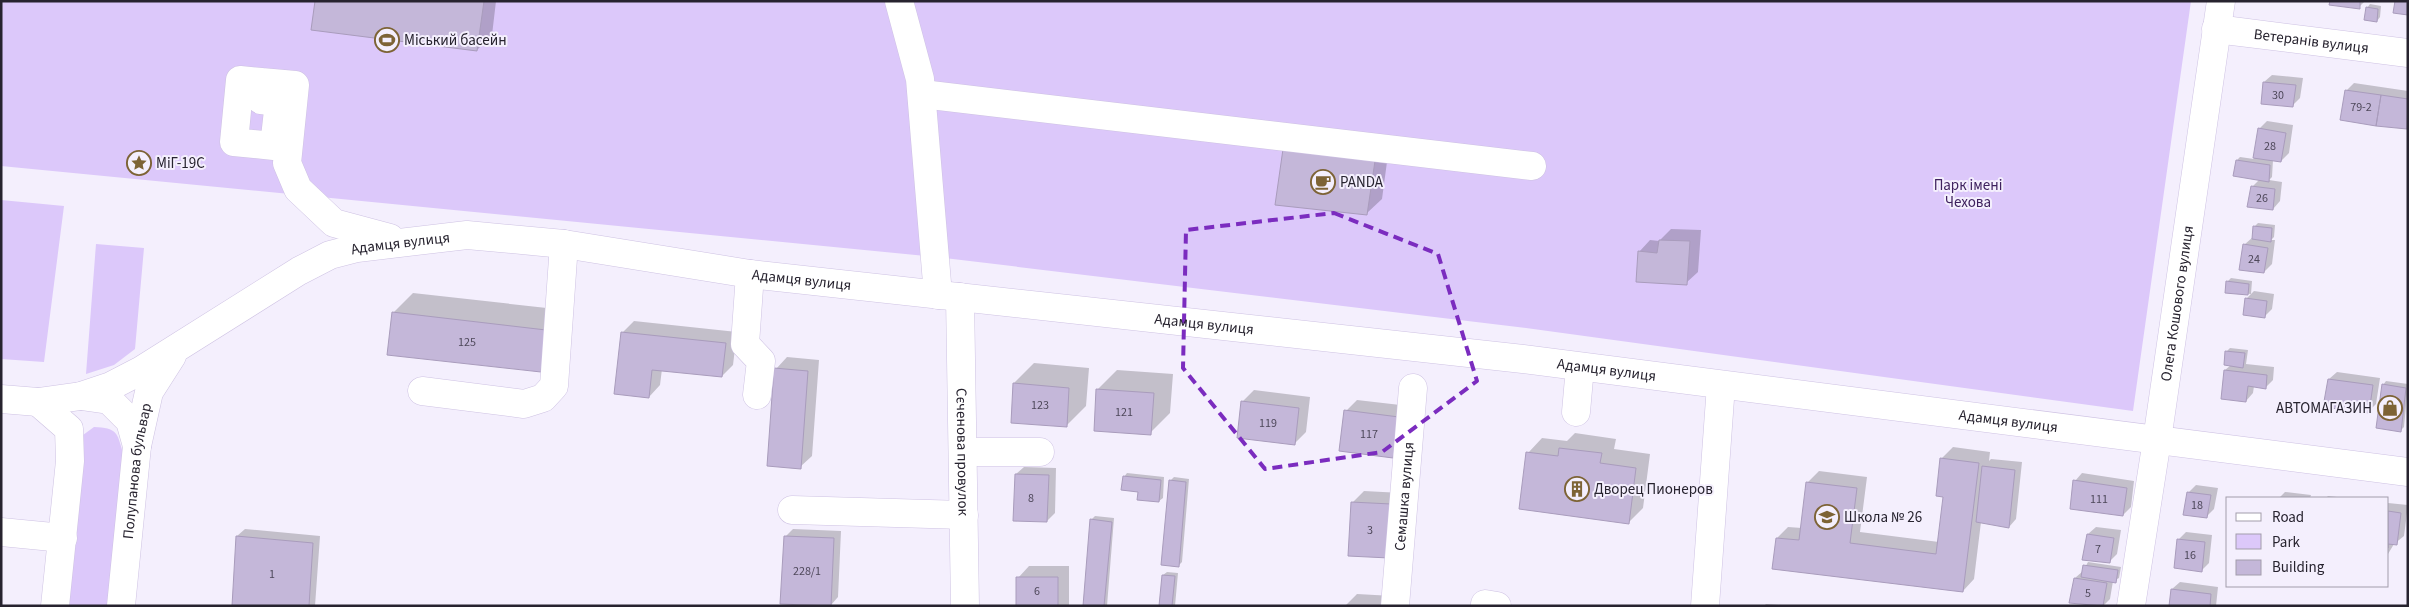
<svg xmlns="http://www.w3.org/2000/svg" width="2409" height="607" font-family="'Source Sans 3',sans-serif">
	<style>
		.green { fill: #dcc8fa }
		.shadow { fill: #0003 }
		.building { fill: #c4b7d9; stroke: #a99cbc }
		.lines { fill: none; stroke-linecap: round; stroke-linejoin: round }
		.minor-casing { stroke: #cec2e3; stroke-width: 29 }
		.minor { stroke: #fff; stroke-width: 28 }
		.marked { fill: none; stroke: #7b2cbf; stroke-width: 4; stroke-dasharray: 10 6; stroke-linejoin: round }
		.labels { text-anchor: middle; stroke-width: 4; stroke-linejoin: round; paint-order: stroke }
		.number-label { font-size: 12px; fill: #4e485a }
		.poi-label { font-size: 15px; fill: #27232f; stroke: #f4effd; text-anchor: start }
		.street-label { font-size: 15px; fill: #27232f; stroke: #f4effd }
		.park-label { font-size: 15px; fill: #3e215e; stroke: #f4effd }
	</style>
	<rect width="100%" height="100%" fill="#f4effd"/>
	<path class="green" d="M1,1H2191L2133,411L1526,328L936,257L1,166Z
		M1,200L64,206L44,362L1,359Z
		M96,244L144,248L135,349L114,365L86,374Z
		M94,427C117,428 117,432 123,453L109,606H67L83,435Z"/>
	<path class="shadow" d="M316,1H496L492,35L477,50Z
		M2331,1H2365L2359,7Z
		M2370,4L2381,6L2380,17L2377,21L2367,8Z
		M2272,75L2303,78L2300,98L2292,106L2264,82Z
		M2354,83L2408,91V127L2346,91Z
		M2267,121L2293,125L2289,153L2281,161L2273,160L2272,177L2269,180L2282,182L2280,201L2273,209L2252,187L2260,179L2237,160L2240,157L2254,159L2259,129Z
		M1299,135L1389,147L1382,199L1367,213Z
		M2258,223L2275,225L2274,237L2271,240H2275L2272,264L2264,272L2244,245L2253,237L2254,227Z
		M1671,229L1701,230L1698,272L1686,283L1639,252L1650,240L1659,241Z
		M2231,278L2252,281L2251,294L2254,291L2274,294L2272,309L2264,317L2246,299L2251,294L2226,292L2228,281Z
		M413,293L565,310L561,351L541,371L393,313Z
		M634,321L737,332L733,365L722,376L662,369L660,385L649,397L623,332Z
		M2230,348L2248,350L2246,364L2274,367L2273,380L2266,387L2254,386L2253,393L2246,401L2225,370L2231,365L2226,352Z
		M787,357L819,360L812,456L800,467L776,369Z
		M1034,363L1089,368L1086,406L1066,426L1014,383Z
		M1117,370L1173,374L1170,413L1150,433L1097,390Z
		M2337,372L2380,378L2376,404L2368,412L2329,379Z
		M2386,381L2408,384L2404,427L2400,431L2383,385Z
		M1254,390L1310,397L1306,432L1294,444L1242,402Z
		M1357,400L1409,406L1405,445L1393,456L1346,411Z
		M1575,433L1616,439L1614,449L1650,454L1643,508L1628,523L1528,453L1542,438L1567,441Z
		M1953,447L1990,452L1989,461L1991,459L2022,462L2016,519L2009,527L1981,522L1974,579L1963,591L1777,538L1788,527L1802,528L1807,483L1819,471L1867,477L1860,532L1939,542L1944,496L1941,459Z
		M1024,467L1056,468L1055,513L1047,521L1016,474Z
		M1127,473L1164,477L1163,498L1159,501L1139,491L1124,477Z
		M2082,473L2134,481L2131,507L2123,515L2075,481Z
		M1174,477L1189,479L1182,562L1179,565L1170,481Z
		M2196,485L2218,488L2214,509L2206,517L2188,493Z
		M1364,491L1402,493L1400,546L1352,503Z
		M2285,492L2311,495L2310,498H2279Z
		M2328,496L2346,498H2326Z
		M2388,503L2408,505L2404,536L2394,544L2388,554Z
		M1095,516L1114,518L1107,606H1084L1091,520Z
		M2096,527L2121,530L2117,554L2109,562L2088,534Z
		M245,529L320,536L315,606H233L237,536Z
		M793,529L841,531L838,597L831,605L785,537Z
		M2186,532L2212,535L2209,563L2201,571L2179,539Z
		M2088,562L2121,567L2119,578L2113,581L2110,599L2103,606L2071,602L2075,578L2083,571Z
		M1029,566H1069V606H1018V578Z
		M1167,572L1178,573L1175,606H1160L1163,575Z
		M2180,582L2218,587L2216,606H2170L2172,589Z
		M1357,594L1393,596L1392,606H1345Z
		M1766,604L1782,605L1764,606Z"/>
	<path class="building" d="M315,1H484L477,51L311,30Z
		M2330,1H2360V9L2329,5Z
		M2395,1H2408V15L2393,13Z
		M2366,7L2378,9L2377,22L2364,20Z
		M2263,82L2296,85L2293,107L2261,104Z
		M2345,90L2381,95L2376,126L2340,120Z
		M2381,95L2408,99L2407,129L2376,126Z
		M2258,128L2286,133L2281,162L2253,158Z
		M1283,149L1375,161L1367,215L1275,205Z
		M2236,160L2270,165L2269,182L2233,176Z
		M2251,186L2275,189L2273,210L2247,207Z
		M2253,226L2272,228L2271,242L2252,239Z
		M1659,240L1690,241L1687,285L1636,282L1638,251L1657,253Z
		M2243,244L2268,248L2264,273L2239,270Z
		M2226,281L2249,284L2248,295L2225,293Z
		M2245,298L2267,301L2265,318L2243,315Z
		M392,312L546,330L541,372L387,355Z
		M621,332L726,343L722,377L652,370L649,398L614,394Z
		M2225,351L2245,353L2243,368L2224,365Z
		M774,368L808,371L801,469L767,466Z
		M2224,370L2267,375L2266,389L2248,386L2246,402L2221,399Z
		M2328,379L2373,385L2369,413L2323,407Z
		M1013,383L1069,388L1067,427L1011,423Z
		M2382,384L2406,388L2401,432L2376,428Z
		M1096,389L1154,393L1151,435L1094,431Z
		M1241,401L1299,408L1295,445L1237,438Z
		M1344,410L1399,417L1393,458L1339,451Z
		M1559,448L1602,453L1600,463L1636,468L1629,524L1519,509L1526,452L1558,456Z
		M1940,458L1979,463L1963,592L1772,569L1776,538L1799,540L1806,482L1857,488L1850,543L1936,554L1943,497L1936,496Z
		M1982,466L2015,470L2009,528L1976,522Z
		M1015,474L1049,475L1047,522L1013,521Z
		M1123,476L1161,480L1159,502L1137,500L1138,492L1121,490Z
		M1169,480L1186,482L1179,567L1161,565Z
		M2073,480L2127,488L2123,516L2070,509Z
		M2187,492L2211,495L2207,518L2183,515Z
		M1351,502L1391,504L1389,558L1348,556Z
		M2388,511L2401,513L2397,545L2388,544V548Z
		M1090,519L1112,522L1104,606H1083Z
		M2087,534L2114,538L2110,563L2082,560Z
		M236,536L313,543L309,606H232Z
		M784,536L834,538L831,606L780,604Z
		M2177,539L2205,542L2202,572L2174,568Z
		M2083,565L2118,570L2116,583L2081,577Z
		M1162,575L1175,576L1172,606H1159Z
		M1016,577H1058V606H1016Z
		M2074,578L2107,583L2103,606L2069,603Z
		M2171,589L2211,594L2210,606H2169Z"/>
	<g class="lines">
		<defs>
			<g id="minor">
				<path d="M899,1L920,79L938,295"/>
				<path id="s1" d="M2216,29L2408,53"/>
				<path d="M262,82L261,100L279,102L274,146L234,142L240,80L295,85L287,163L298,189L334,223L390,238"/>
				<path d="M922,94L1532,166"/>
				<path d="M750,274L745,344L761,361L757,395"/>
				<path id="s2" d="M960,297L965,606"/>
				<path d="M422,391L524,404L543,398L554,386L564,244"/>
				<path d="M81,396L109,400L130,421L137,446"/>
				<path id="s3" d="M1,399L38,402L81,396L111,386L140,371L299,271L330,255L357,248L467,235L564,244L750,274L1523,359L2408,472"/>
				<path d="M38,402L69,429L70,461L55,606"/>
				<path d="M1576,412L1580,367"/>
				<path d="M963,452H1040"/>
				<path d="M792,510L964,515"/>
				<path d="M1,532L63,538"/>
				<path d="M1485,604L1497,606"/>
				<path id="s4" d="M121,606L137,446L149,392L172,356"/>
				<path id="s5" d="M1395,606L1413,388"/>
				<path d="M1705,606L1721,385"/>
				<path id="s6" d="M2131,606L2157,440L2221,1"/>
			</g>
		</defs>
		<use href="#minor" class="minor-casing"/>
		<use href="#minor" class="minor"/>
	</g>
	<path class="marked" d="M1334,213L1438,254L1477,381L1382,452L1265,469L1183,368L1186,230Z"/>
	<defs>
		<symbol id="stadium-ring" viewBox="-11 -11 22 22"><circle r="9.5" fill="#f4effd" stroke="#7d6335" stroke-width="1.5"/><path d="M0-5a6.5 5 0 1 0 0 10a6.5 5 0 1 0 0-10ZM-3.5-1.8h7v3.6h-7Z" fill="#7d6335"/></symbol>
		<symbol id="sight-ring" viewBox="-11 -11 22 22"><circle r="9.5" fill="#f4effd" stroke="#7d6335" stroke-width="1.5"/><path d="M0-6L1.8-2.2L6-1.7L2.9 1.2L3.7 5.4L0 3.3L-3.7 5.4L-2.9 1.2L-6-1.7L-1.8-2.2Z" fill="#7d6335"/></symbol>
		<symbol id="cafe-ring" viewBox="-11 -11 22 22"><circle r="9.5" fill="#f4effd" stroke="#7d6335" stroke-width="1.5"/><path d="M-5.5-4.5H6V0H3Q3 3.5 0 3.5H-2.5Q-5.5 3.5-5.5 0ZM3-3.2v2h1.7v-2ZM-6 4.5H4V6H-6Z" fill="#7d6335"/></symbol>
		<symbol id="shop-ring" viewBox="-11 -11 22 22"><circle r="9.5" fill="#f4effd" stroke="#7d6335" stroke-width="1.5"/><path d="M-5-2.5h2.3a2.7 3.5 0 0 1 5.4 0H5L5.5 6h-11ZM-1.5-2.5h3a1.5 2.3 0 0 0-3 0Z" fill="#7d6335"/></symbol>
		<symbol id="building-ring" viewBox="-11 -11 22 22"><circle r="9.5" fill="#f4effd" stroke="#7d6335" stroke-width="1.5"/><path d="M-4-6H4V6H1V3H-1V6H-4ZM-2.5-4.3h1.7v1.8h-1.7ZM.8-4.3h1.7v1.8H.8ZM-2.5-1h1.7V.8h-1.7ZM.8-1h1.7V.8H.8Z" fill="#7d6335"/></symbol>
		<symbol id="school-ring" viewBox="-11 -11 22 22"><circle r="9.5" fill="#f4effd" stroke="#7d6335" stroke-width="1.5"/><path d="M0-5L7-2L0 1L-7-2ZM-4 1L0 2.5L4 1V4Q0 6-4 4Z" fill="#7d6335"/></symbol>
	</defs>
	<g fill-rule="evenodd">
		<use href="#stadium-ring" x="373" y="26" width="28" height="28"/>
		<use href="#sight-ring" x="125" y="149" width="28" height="28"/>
		<use href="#cafe-ring" x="1309" y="168" width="28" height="28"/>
		<use href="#shop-ring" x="2376" y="394" width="28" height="28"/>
		<use href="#building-ring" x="1563" y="475" width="28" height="28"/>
		<use href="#school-ring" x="1813" y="503" width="28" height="28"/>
	</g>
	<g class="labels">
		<g class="number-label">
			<text x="2278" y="99">30</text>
			<text x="2361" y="111">79-2</text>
			<text x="2270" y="150">28</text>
			<text x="2262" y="202">26</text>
			<text x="2254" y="263">24</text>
			<text x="467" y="346">125</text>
			<text x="1040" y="409">123</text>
			<text x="1124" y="416">121</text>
			<text x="1268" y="427">119</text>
			<text x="1369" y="438">117</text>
			<text x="1031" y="502">8</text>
			<text x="2099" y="503">111</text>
			<text x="2197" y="509">18</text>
			<text x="1370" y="534">3</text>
			<text x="2098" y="553">7</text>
			<text x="2190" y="559">16</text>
			<text x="807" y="575">228/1</text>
			<text x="272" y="578">1</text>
			<text x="1037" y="595">6</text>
			<text x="2088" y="597">5</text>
		</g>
		<g class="poi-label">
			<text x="404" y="45">Міський басейн</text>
			<text x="156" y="168">МіГ-19С</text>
			<text x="1340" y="187">PANDA</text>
			<text x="2372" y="413" text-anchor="end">АВТОМАГАЗИН</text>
			<text x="1594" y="494">Дворец Пионеров</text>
			<text x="1844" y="522">Школа № 26</text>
		</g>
		<g class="street-label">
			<text dy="5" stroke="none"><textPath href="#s1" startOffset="96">Ветеранів вулиця</textPath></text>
			<text dy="5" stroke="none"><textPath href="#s3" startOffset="439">Адамця вулиця</textPath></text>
			<text dy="5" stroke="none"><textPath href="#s3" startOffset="844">Адамця вулиця</textPath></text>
			<text dy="5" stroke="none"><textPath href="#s6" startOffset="306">Олега Кошового вулиця</textPath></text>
			<text dy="5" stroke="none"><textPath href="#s3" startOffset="1249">Адамця вулиця</textPath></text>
			<text dy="5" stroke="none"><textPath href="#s3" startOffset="1654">Адамця вулиця</textPath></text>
			<text dy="5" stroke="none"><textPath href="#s3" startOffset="2059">Адамця вулиця</textPath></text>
			<text dy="5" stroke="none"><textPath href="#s2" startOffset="155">Сєченова провулок</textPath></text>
			<text dy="5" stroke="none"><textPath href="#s4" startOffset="136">Полупанова бульвар</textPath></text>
			<text dy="5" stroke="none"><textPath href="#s5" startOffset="110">Семашка вулиця</textPath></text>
		</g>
		<g class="park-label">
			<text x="1968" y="190">Парк імені<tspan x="1968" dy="17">Чехова</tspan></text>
		</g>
	</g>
	<rect width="2409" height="607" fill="none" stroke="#27232f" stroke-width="5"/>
	<rect x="2226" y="497" width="162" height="90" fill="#f4effd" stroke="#a29dab"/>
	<rect x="2236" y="513" width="25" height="8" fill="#ffffff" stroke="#a29dab"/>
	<text x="2272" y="522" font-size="15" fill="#27232f">Road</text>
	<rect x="2236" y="534" width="25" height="15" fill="#dcc8fa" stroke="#a29dab"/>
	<text x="2272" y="547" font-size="15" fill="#27232f">Park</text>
	<rect x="2236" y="560" width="25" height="15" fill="#c4b7d9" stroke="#a29dab"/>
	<text x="2272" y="572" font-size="15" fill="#27232f">Building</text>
</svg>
